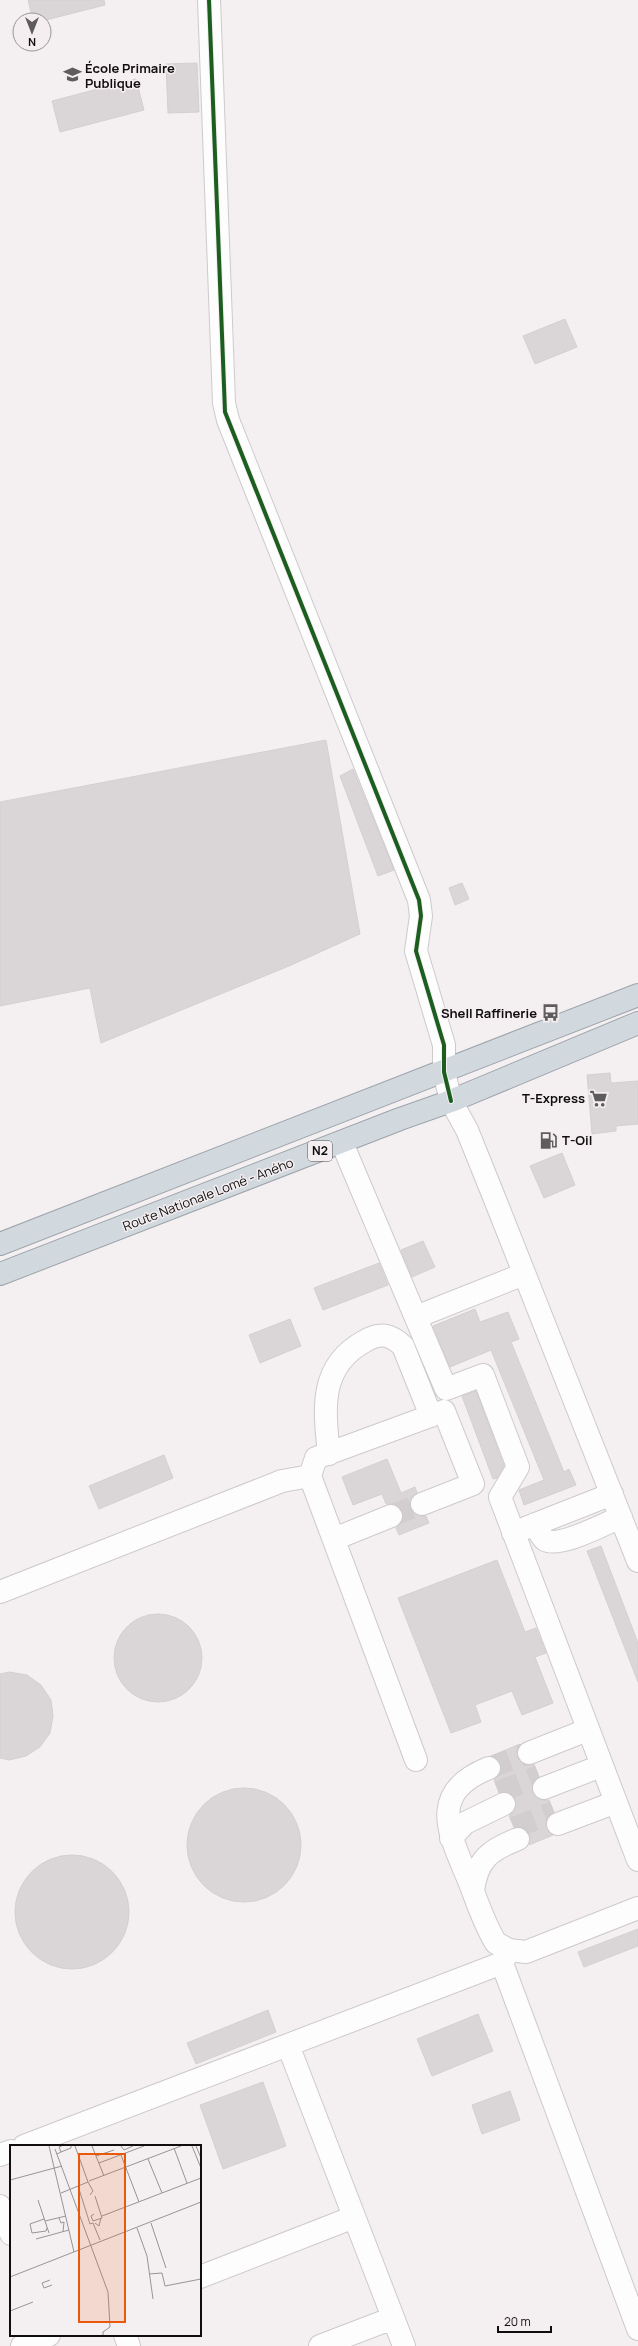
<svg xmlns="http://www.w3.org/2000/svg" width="638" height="2346" font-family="Manrope,sans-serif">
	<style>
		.building { fill: #dad6d8; stroke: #d4d0d1 }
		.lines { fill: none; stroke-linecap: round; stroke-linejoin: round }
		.minor-tunnel { stroke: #d2cdcf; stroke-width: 22; stroke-dasharray: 22 11; stroke-linecap: butt }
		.minor-casing { stroke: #cecacc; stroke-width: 24 }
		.highway-casing { stroke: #9ea4ab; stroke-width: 24 }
		.minor { stroke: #fdfdfd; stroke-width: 22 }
		.highway { stroke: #d1d9df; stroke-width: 22 }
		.cycleway-casing { stroke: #f5eef0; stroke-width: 6 }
		.cycleway { stroke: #1b5e20; stroke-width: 4 }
		.labels { text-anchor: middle; stroke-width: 3; stroke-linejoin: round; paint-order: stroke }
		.shield { fill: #f5eef0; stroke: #545051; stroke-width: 1 }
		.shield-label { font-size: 12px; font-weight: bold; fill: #0f0d0d }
		.poi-label { font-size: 13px; font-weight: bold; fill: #0f0d0d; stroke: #f5eef0; text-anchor: start }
		.street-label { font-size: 13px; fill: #0f0d0d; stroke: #f5eef0 }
		.inset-road { fill: none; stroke: #989596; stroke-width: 1 }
		.view { fill: #e8590c; fill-opacity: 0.15; stroke: #e8590c; stroke-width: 2 }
		.inset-edge { fill: none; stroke: #0f0d0d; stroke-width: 2 }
	</style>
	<rect width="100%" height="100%" fill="#f4eff1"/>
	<path class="building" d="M28,0H104L105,5L46,20H33Z
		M197,63L199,112L168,113L166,64Z
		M136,79L144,110L60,132L52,101Z
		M565,319L577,347L535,364L523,336Z
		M326,740L360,934L289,966L101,1043L90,988L0,1006V802Z
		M353,769L394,870L378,876L340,776Z
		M462,883L469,899L455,905L449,888Z
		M610,1073L611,1083L638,1081V1124L616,1126V1131L592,1134L587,1075Z
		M562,1153L575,1185L544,1198L530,1166Z
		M423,1241L435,1267L412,1277L401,1250Z
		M379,1263L388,1285L323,1310L314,1288Z
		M475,1309L480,1322L508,1312L519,1339L511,1342L564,1472L569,1469L576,1485L524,1505L519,1490L544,1480L491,1350L450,1367L433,1326Z
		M290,1319L301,1346L260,1363L249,1335Z
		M476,1391L504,1466L497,1478L493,1479L462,1396Z
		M164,1455L173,1478L99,1509L89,1486Z
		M387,1459L401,1493L415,1487L417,1493L410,1502L411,1509L420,1516H426L429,1523L399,1535L396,1528L401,1523L403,1517L399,1506L393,1504H386L382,1494L353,1505L342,1477Z
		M601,1546L638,1643V1682L587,1551Z
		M497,1560L525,1632L536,1628L546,1653L535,1657L553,1703L522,1715L512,1691L475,1705L481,1722L451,1733L398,1598Z
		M114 1658a44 44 0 1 1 88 0a44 44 0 1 1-88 0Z
		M9,1672L27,1675L41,1685L51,1700L53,1716L50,1733L40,1747L26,1756L9,1760L0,1758V1674Z
		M520,1744L517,1751L518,1758L527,1765L534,1764L539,1777L532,1786L533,1793L542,1800H549L554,1812L548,1816L546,1822V1829L553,1835L529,1845V1834L520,1827H514L509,1816L515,1811V1799L511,1793H499L494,1780L499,1775L501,1768L500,1762L491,1756Z
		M187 1845a57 57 0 1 1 114 0a57 57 0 1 1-114 0Z
		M15 1912a57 57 0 1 1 114 0a57 57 0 1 1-114 0Z
		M638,1929V1946L584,1967L578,1952Z
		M268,2010L276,2032L196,2064L187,2043Z
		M478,2014L493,2051L432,2076L417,2039Z
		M263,2082L286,2146L223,2169L200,2105Z
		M510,2091L520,2120L482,2134L472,2105Z"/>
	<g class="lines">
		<path class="minor-tunnel" d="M391,1516L422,1504
			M489,1768L529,1753
			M499,1792L539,1776
			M514,1828L554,1812"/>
		<defs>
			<path id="minor" d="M209,0L224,403L228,420L419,900L421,916L416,951L444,1045V1072L451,1101L467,1130L494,1197L638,1561
				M342,1143L446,1389L483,1375L518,1467L500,1497L638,1860
				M416,1317L524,1274
				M329,1454C324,1408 319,1366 365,1341C380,1332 390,1334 403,1346L431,1416
				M535,1524C538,1529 541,1537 545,1540C560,1548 604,1524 621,1517
				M513,1533L612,1494
				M334,1539L391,1516
				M0,1592L282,1481L310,1476
				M529,1753L587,1730
				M416,1760L310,1476L316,1458L444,1411L473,1484L422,1504
				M489,1768C426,1793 450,1835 469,1881C477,1901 484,1924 496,1943L509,1950L526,1952L638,1908
				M544,1788L601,1766
				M558,1824L616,1802
				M451,1838L465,1823L504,1804
				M473,1891C477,1859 490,1850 518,1839
				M509,1950L502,1963L638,2329
				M288,2045L404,2346
				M24,2146L502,1963
				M0,2155L11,2151
				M0,2206L11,2234
				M200,2277L354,2217
				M125,2335L129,2346
				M22,2346L49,2335
				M320,2346L393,2318"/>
			<path id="highway" d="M0,1244L638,995
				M0,1274L400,1119L451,1101L638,1023"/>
		</defs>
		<use href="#minor" class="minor-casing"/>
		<use href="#highway" class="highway-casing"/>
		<use href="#minor" class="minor"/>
		<use href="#highway" class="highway"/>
		<defs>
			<path id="cycleway" d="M209,0L225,412L419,900L421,916L416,951L444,1045V1072L451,1101"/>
		</defs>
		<use href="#cycleway" class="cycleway-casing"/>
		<use href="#cycleway" class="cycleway"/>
	</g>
	<defs>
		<symbol id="school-bare" viewBox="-9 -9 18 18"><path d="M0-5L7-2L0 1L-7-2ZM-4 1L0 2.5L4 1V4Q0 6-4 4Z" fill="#5f5c5d" stroke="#f5eef0" stroke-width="2.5" paint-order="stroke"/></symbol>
		<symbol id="bus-bare" viewBox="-9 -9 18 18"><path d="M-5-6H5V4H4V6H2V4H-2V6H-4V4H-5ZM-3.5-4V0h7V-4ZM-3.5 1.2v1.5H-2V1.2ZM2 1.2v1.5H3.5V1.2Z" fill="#5f5c5d" stroke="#f5eef0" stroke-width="2.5" paint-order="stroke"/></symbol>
		<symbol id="supermarket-bare" viewBox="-9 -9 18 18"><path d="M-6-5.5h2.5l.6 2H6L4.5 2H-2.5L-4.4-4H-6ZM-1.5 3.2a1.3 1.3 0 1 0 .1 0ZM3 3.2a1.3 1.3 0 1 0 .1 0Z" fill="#5f5c5d" stroke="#f5eef0" stroke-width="2.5" paint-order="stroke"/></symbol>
		<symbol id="fuel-bare" viewBox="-9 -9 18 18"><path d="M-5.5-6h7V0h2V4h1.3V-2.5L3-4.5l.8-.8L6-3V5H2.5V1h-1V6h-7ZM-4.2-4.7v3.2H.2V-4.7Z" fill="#5f5c5d" stroke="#f5eef0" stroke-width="2.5" paint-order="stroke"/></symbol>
	</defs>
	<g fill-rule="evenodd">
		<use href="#school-bare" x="60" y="62" width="25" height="25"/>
		<use href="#bus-bare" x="538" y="1000" width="25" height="25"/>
		<use href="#supermarket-bare" x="586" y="1086" width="25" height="25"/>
		<use href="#fuel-bare" x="536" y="1128" width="25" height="25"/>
	</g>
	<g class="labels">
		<rect class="shield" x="308" y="1141" width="24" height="20" rx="3"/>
		<g class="shield-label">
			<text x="320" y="1155">N2</text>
		</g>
		<g class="poi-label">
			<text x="85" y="73">École Primaire<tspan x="85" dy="15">Publique</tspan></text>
			<text x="537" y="1018" text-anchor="end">Shell Raffinerie</text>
			<text x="585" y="1103" text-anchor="end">T-Express</text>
			<text x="562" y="1145">T-Oil</text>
		</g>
		<g class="street-label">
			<text transform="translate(208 1194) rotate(-21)" y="5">Route Nationale Lomé - Aného</text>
		</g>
	</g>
	<g transform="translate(10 2145)">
		<rect width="191" height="191" fill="#f4eff1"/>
		<path class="inset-road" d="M39,1L64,107M65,1L78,37M82,1L94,31M111,1L114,5L123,1M182,1L191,23M186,1L191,13M164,3L177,38M45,4L98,147L100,182L93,187V190M51,7L61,3V1M47,9L51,7L49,2L52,1M111,10L129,57M86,11L104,5M138,14L152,48M89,18L134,1M0,35L52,21M79,36L171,1M68,41L80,79L83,78L90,95M51,48L78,37L83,46L80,50M28,55L35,76L56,71M84,69L81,71L83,76L92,73L85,51M92,71L191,33M49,73L51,78L54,77L53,87M34,74L20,79L22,88L36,86L37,83M35,76L39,88M85,78L89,81L91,73M141,78L156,123M127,83L137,111L143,154M26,94L59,85M139,129L152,128L155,141L191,134M0,132L191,57M40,135L32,138L34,143L42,140M0,166L23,157"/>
		<path class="view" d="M69,9H115V177H69Z"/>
		<rect width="191" height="191" class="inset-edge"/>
	</g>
	<g transform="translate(32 32) rotate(180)"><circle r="19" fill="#f5eef0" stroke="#999495"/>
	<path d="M0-3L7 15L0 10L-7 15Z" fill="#5f5c5d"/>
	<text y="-6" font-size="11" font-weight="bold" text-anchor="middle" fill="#0f0d0d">N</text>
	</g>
	<path d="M498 2326v6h53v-6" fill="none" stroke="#0f0d0d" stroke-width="2"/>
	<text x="504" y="2326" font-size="12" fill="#0f0d0d" stroke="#f5eef0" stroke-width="3" paint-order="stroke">20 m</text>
</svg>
